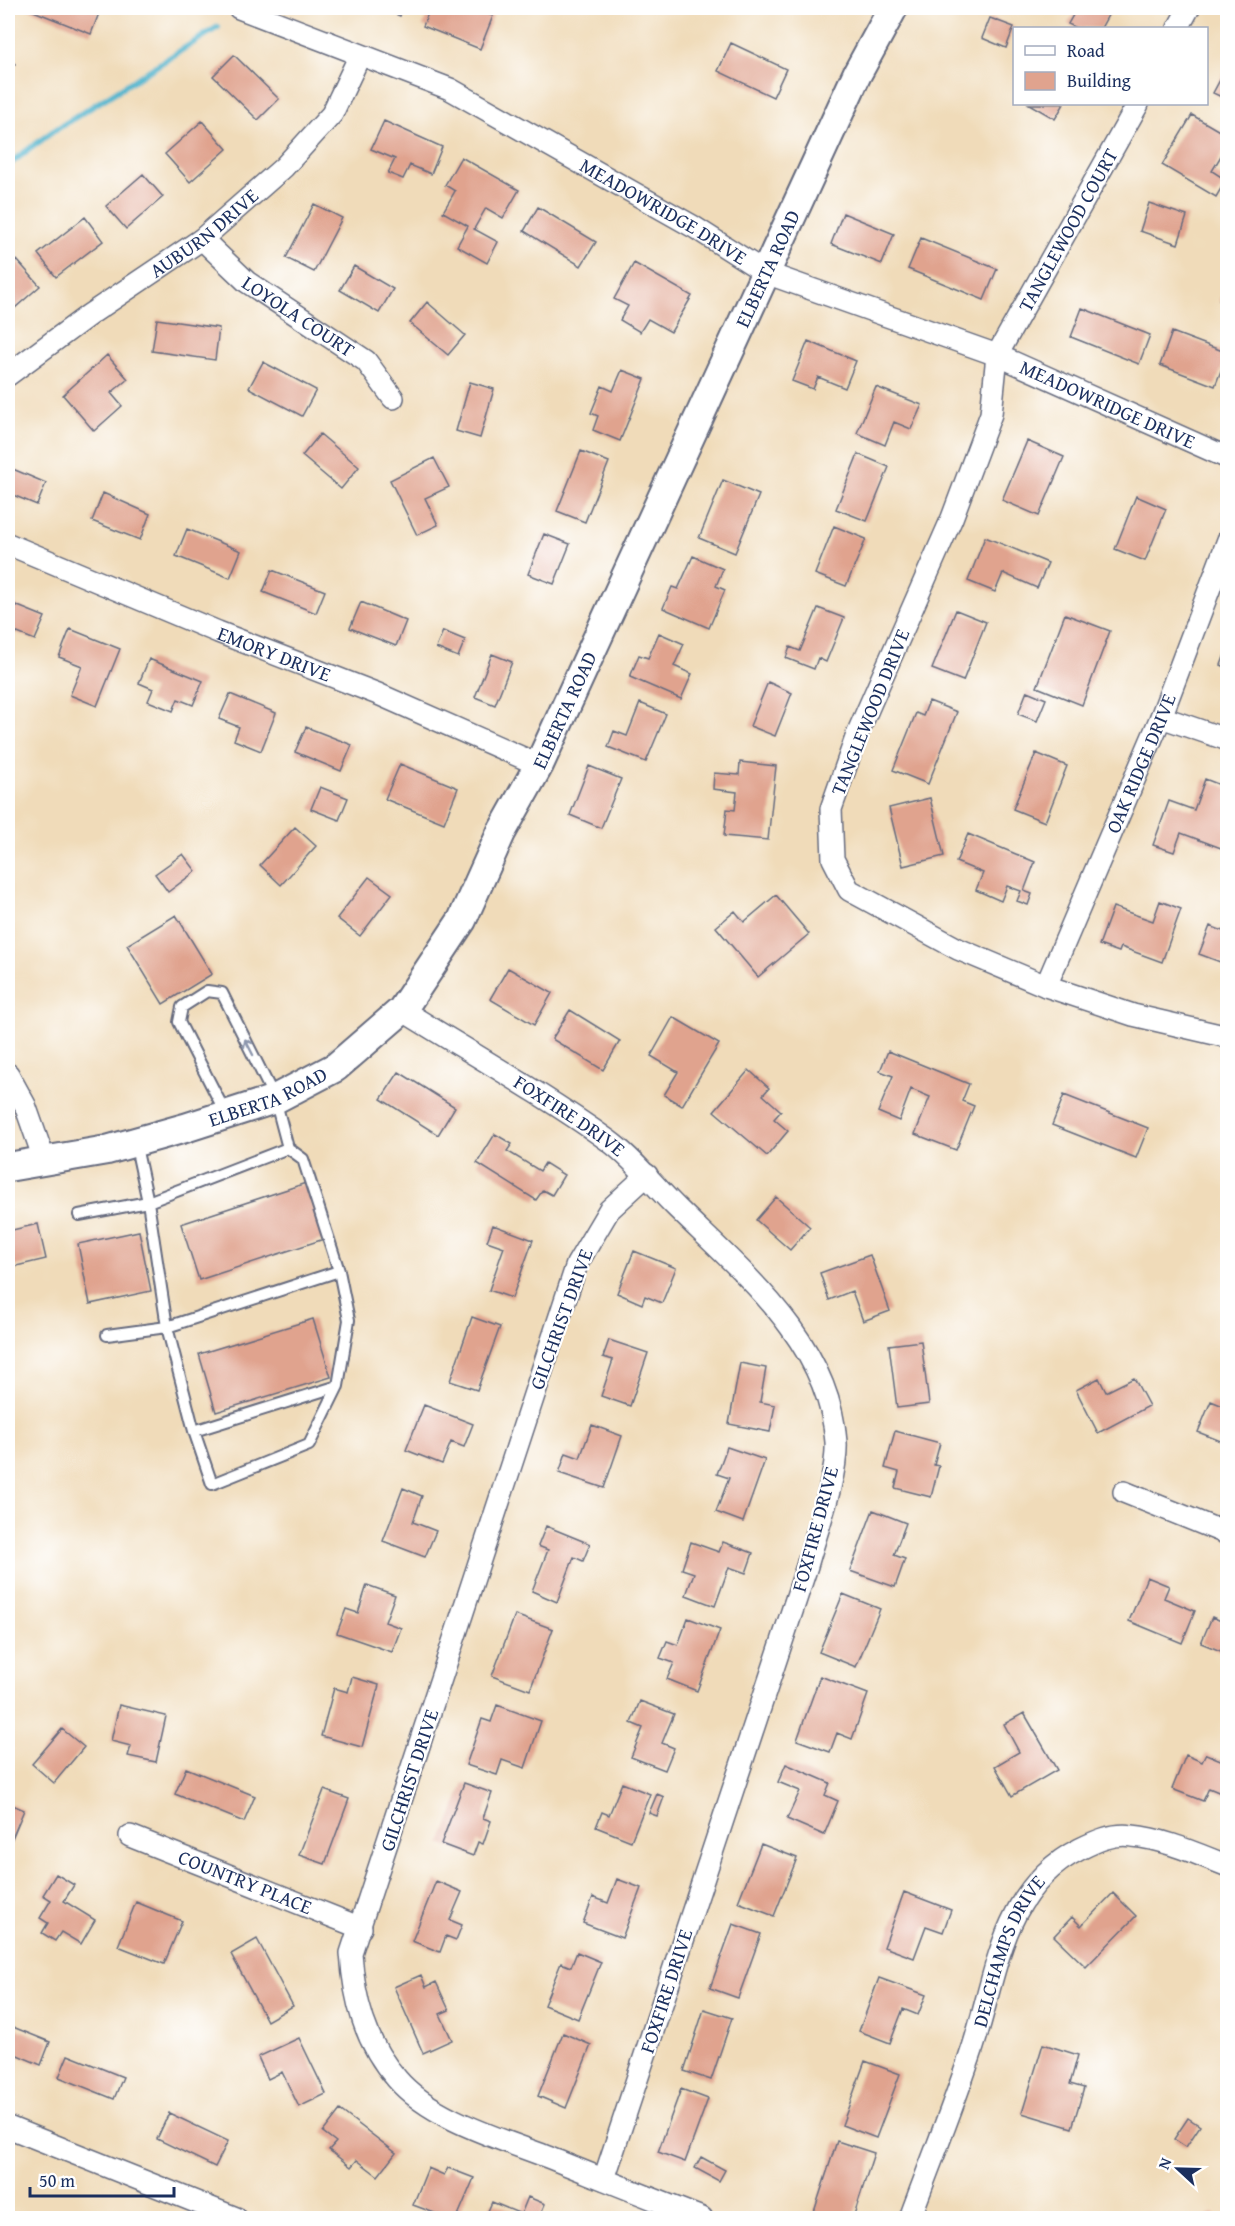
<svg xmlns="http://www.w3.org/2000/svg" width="1235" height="2226" font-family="'Gentium Book Plus',serif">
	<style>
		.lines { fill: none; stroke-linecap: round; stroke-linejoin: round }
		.stream { stroke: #4db3cc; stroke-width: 6 }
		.building { fill: #e0a38e }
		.lane-casing { stroke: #666b7e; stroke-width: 14 }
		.street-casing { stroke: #666b7e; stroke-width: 24 }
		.secondary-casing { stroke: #666b7e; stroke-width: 32 }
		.lane { stroke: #fff; stroke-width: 10 }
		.street { stroke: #fff; stroke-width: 21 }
		.secondary { stroke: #fff; stroke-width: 28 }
		.oneway { stroke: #8d97ae }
		.labels { text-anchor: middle; stroke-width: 4.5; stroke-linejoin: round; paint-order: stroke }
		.street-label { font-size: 20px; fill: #1b2f5e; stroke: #fff }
	</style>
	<rect width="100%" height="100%" fill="#fff"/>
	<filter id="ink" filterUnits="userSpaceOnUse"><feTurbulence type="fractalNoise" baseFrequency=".0167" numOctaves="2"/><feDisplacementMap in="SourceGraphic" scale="12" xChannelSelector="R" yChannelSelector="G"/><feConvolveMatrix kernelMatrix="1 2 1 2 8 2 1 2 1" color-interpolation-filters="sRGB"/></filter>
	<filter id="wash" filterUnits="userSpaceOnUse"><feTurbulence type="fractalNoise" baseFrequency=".008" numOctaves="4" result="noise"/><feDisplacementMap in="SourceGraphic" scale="24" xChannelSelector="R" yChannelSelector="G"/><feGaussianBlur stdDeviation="1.35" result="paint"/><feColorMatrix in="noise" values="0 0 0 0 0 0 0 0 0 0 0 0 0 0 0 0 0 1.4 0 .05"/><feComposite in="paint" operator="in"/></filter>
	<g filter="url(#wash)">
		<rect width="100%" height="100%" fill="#f0dbb9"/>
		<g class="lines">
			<path class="stream" d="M8,165L52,132L218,27"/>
		</g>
		<g id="blocks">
			<path class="building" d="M26,8H101L91,34Z
				M380,8H403L400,16Z
				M430,8H472L493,16L480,49L423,26Z
				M1077,8H1112L1101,28H1077L1068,24Z
				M990,18L1014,27L1006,48L982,38Z
				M731,43L786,69L773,97L718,71Z
				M234,55L279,99L258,120L213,76Z
				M8,56L15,64L8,72Z
				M1228,65V100L1213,93Z
				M8,88L13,94L8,100Z
				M1029,104H1064L1055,119Z
				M1192,115L1228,136V144L1212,171L1226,180L1216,197L1162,165Z
				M202,121L227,149L190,182L165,154Z
				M384,121L442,147L431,174L410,165L403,179L388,173L395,159L371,149Z
				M461,157L519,190L503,218L486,208L474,229L498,242L487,263L457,246L468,226L443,212L455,191L445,185Z
				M143,174L163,197L126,229L106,206Z
				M1149,203L1187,216L1178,244L1140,231Z
				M314,204L342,218L314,272L286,258Z
				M538,207L596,242L581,266L524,231Z
				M843,213L894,234L882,264L831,244Z
				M85,217L103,241L56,277L38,254Z
				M921,238L997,269L984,300L908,269Z
				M17,260L40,286L8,314V268Z
				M634,263L692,296L671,332L648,319L640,332L620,320L628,306L614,299Z
				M354,266L393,289L379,313L340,290Z
				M1228,285V305L1219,300Z
				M427,302L465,335L448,355L410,323Z
				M1082,308L1150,335L1139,364L1071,337Z
				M157,319L219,328L215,360L152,351Z
				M1172,332L1228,353L1215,386L1160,365Z
				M808,341L856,361L845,388L818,377L813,389L792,381Z
				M107,355L128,379L111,393L122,406L94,431L63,395Z
				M263,362L316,390L302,416L249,388Z
				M622,370L645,379L620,441L593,430L598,416L591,413L602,386L613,391Z
				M470,382L494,389L480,438L456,431Z
				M876,387L922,405L911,429L894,422L885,445L857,433Z
				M320,434L359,467L341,489L302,456Z
				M1027,441L1064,457L1039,516L1002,500Z
				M581,451L609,462L585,522L557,511Z
				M858,454L889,467L867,521L836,509Z
				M434,458L449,487L425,498L438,525L417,535L390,480Z
				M8,467L46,483L37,505L8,493Z
				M723,480L759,495L735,553L699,538Z
				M103,493L150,514L140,540L92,521Z
				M1136,496L1166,509L1145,561L1115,549Z
				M834,526L866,539L846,586L815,574Z
				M187,529L241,551L230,578L176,556Z
				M544,534L570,544L554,584L528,574Z
				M985,537L1048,563L1037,588L1003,573L995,592L968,581Z
				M693,556L723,569L716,586L725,590L709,628L663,608L672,587L678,589Z
				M272,570L325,591L316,613L263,592Z
				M8,602L45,617L35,640L15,632L11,642L8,641Z
				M361,602L406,621L396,646L350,628Z
				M818,608L844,618L826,662L818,658L814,669L786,658L790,647L800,651Z
				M956,610L986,622L963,681L932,669Z
				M1065,614L1110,631L1082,705L1037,687Z
				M70,629L120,649L97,706L70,695L82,666L59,657Z
				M443,631L465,640L458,657L436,648Z
				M659,633L684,644L674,666L692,674L681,699L630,677L639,655L648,658Z
				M1227,649H1228V668L1221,665Z
				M492,654L512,662L495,705L475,697Z
				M149,659L203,681L193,705L178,699L173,711L148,701L153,689L139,683Z
				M768,682L792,693L775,736L750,726Z
				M1027,691L1046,699L1037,721L1018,714Z
				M230,694L276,713L261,751L234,740L239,727L219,719Z
				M929,701L957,712L928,784L893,770L916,713L923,716Z
				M640,703L666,714L646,762L608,747L614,731L627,736Z
				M306,727L352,745L341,771L295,752Z
				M1036,753L1067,766L1045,822L1013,809Z
				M740,762L776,766L768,840L724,836L727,809L735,810L737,792L713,789L714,773L739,775Z
				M400,764L458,788L444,823L385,799Z
				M589,766L621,779L601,828L570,815Z
				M1205,779L1228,788V832L1221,848L1181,833L1174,852L1153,845L1169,801L1194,810Z
				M320,787L348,798L339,820L311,809Z
				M930,798L944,856L903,866L889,808Z
				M295,827L316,846L281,885L260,865Z
				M968,834L1035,862L1024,891L1032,894L1028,905L1017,901L1021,891L1007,886L1001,901L976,890L983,873L956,862Z
				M183,854L196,871L168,892L155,874Z
				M369,877L392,894L360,936L337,918Z
				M776,895L809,934L758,977L716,927L735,911L744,922Z
				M1160,901L1181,909L1162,962L1121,947L1119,952L1099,945L1113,907L1153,921Z
				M176,915L212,974L163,1004L127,945Z
				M1210,926L1228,933V965L1199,954Z
				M508,968L552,993L534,1025L490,999Z
				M570,1010L620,1041L603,1070L552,1039Z
				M673,1017L719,1044L682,1106L664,1095L678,1072L651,1056Z
				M888,1051L969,1084L962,1101L974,1106L956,1150L915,1134L930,1097L911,1089L899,1121L878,1112L893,1076L880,1071Z
				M749,1070L769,1088L763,1095L781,1111L774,1119L788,1131L767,1156L714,1111Z
				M399,1072L455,1107L438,1135L381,1099Z
				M1064,1095L1148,1128L1136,1158L1052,1125Z
				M495,1134L512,1144L507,1151L540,1171L545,1163L564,1175L552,1195L543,1190L536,1200L477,1163Z
				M306,1183L324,1239L199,1280L181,1224Z
				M776,1197L810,1227L790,1250L756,1220Z
				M38,1224L46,1259L8,1268V1231Z
				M493,1225L533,1240L512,1298L489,1290L504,1247L487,1241Z
				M139,1231L151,1291L90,1304L78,1244Z
				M634,1251L676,1268L662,1303L645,1296L642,1304L617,1293Z
				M870,1255L890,1311L863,1321L852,1291L829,1300L820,1273Z
				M472,1317L500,1327L477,1390L450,1381Z
				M313,1319L331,1377L216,1412L199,1354Z
				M609,1340L648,1353L630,1406L601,1396L613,1360L603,1357Z
				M921,1341L929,1404L897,1408L889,1345Z
				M740,1363L766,1368L760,1402L775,1405L770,1432L729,1424Z
				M1099,1378L1106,1392L1134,1378L1149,1406L1098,1433L1076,1390Z
				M1211,1401L1228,1408V1444L1198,1432Z
				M424,1405L473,1424L464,1447L451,1442L442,1464L406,1450Z
				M592,1425L622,1436L604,1488L559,1473L566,1453L580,1458Z
				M895,1431L940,1443L934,1465L939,1466L931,1497L895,1488L899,1472L885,1468Z
				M727,1447L765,1460L743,1522L716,1512L729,1478L717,1474Z
				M403,1488L422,1496L413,1522L436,1531L425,1557L383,1541Z
				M873,1510L906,1523L894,1555L905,1559L895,1587L850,1571Z
				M546,1526L590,1544L583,1561L574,1557L557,1602L532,1591L548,1550L538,1546Z
				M691,1542L719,1552L723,1542L753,1553L746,1573L729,1567L715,1606L686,1595L694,1573L682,1569Z
				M1147,1577L1169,1586L1164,1598L1195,1611L1182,1643L1129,1621Z
				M367,1585L395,1595L385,1622L401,1628L392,1652L337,1633L346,1609L358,1613Z
				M843,1594L880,1609L856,1667L819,1652Z
				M515,1615L553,1629L530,1690L492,1676Z
				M1212,1617L1228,1624V1654L1201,1643Z
				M688,1618L720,1630L697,1691L667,1679L674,1663L660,1658L667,1641L678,1645Z
				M820,1676L868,1694L852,1739L837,1733L830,1752L797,1740Z
				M352,1677L379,1685L362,1747L321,1736L334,1688L348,1692Z
				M640,1701L674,1714L662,1743L674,1748L665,1770L631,1757L643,1728L631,1723Z
				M119,1705L166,1716L156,1762L128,1756L131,1746L111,1741Z
				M497,1705L541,1721L525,1768L502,1760L497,1775L466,1765L482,1719L491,1722Z
				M1024,1713L1057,1770L1012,1796L995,1766L1019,1752L1004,1724Z
				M62,1729L84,1747L54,1783L32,1764Z
				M1206,1754L1228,1763V1796L1209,1788L1203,1801L1172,1789L1186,1755L1202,1762Z
				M786,1764L830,1783L825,1795L838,1801L824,1835L787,1819L800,1791L778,1782Z
				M186,1768L255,1796L244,1822L175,1794Z
				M464,1783L492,1793L483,1818L491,1821L483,1844L478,1842L473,1856L441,1844Z
				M622,1783L650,1794L631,1841L596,1827L602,1812L609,1815Z
				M324,1790L349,1799L325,1864L299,1855Z
				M657,1794L664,1797L657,1816L649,1813Z
				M8,1803L24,1810L8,1848Z
				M761,1844L797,1858L774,1916L738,1902Z
				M56,1874L74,1885L64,1901L95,1920L81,1944L61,1932L55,1941L42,1933L48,1923L40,1918L51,1900L43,1895Z
				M617,1879L641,1888L622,1938L583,1923L593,1897L608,1903Z
				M436,1881L462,1892L450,1920L462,1925L456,1940L446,1936L440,1952L412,1941Z
				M904,1892L951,1910L943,1932L926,1926L914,1958L884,1947Z
				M1113,1893L1136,1916L1086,1967L1054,1936L1072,1917L1081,1926Z
				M136,1902L182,1921L164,1964L118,1946Z
				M733,1924L761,1934L738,1998L710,1988Z
				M257,1939L293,2006L267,2021L231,1954Z
				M577,1952L601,1962L578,2019L544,2005L561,1963L571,1967Z
				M421,1975L426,1987L436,1982L449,2010L440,2014L452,2040L423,2053L394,1987Z
				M879,1978L926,1995L918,2015L903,2009L890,2043L859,2031Z
				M704,2009L732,2018L711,2080L684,2071Z
				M8,2025L50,2042L41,2065L8,2051Z
				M563,2033L591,2045L566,2108L538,2096Z
				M299,2038L326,2094L299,2107L282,2072L268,2079L258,2057Z
				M1043,2044L1078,2055L1070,2084L1084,2088L1072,2128L1022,2113Z
				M68,2055L123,2077L114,2099L59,2077Z
				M865,2061L900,2074L876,2138L842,2125Z
				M681,2089L708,2099L685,2162L658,2152Z
				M340,2110L396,2153L378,2176L357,2160L351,2167L329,2150L336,2142L323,2132Z
				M169,2113L228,2141L215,2167L157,2139Z
				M1188,2118L1200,2126L1186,2147L1174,2139Z
				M837,2141L874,2153L853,2218H824L813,2215Z
				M701,2157L725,2170L719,2181L695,2168Z
				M428,2168L444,2175L448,2168L474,2178L457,2218H448L413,2205Z
				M528,2197L545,2204L539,2218H485L492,2202L521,2214Z
				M1214,2213L1218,2218H1206Z"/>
		</g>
	</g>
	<g filter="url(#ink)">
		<use href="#blocks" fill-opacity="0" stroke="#666b7e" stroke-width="1.5"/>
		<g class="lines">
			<defs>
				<path id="lane" d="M226,1114L179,1022L182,1007L207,991L222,993L275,1099L288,1148
					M79,1215L148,1202L288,1148L303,1159L339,1271L167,1327L148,1202L135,1142
					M107,1335L167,1327L194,1431L338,1386L349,1320L339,1271
					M194,1431L212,1484L309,1445L338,1386"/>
				<g id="street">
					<path id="s1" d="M239,8L450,89L694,227L766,273L997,355L1228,458"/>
					<path d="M1178,28L1189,8"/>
					<path d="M1138,104L997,355L991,414L952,518L858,732L831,809L833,859L849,890L958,949L1046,986L1133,1015L1228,1037"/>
					<path id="s2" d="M202,239L247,282L366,361L393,398"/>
					<path id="s3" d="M8,375L89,315L202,239L284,167L332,114L360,55"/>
					<path id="s4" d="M8,544L218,632L378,694L539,765"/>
					<path d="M1161,717L1228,740"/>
					<path id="s5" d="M1046,986L1161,717L1228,540"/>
					<path id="s6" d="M402,1010C471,1053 543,1094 609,1141C635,1160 654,1186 677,1208C744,1274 829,1342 836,1442C838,1475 816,1533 807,1566L604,2179"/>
					<path d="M8,1074L25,1105L44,1159"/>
					<path d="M647,1175L609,1210L577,1264L351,1953C354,2000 365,2043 397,2079C430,2118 498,2138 545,2156C598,2177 650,2198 702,2218"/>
					<path d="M1124,1492L1228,1534"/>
					<path id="s7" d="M130,1836L361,1928"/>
					<path d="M8,2127L236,2218"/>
					<path id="s8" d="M910,2218C931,2161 954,2105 973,2047C997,1973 1002,1888 1080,1849C1096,1841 1113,1833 1132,1836C1165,1839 1197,1854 1228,1866"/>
				</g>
				<g id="secondary">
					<path id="s9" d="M8,1167L107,1150L185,1128L275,1099L336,1067L402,1010L462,920L501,833L539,765L857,74L893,8"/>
				</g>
			</defs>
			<use href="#lane" class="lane-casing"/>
			<use href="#street" class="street-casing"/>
			<use href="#secondary" class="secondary-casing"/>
			<use href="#lane" class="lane"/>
			<use href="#street" class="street"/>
			<use href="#secondary" class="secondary"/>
		</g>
		<defs><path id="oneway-shaft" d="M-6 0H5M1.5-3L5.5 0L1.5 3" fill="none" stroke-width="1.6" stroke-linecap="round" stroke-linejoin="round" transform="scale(1.5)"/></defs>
		<use class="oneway" href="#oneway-shaft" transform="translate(249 1047) rotate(-117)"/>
	</g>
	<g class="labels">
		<g class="street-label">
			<text dy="7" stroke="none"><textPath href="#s1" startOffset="472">MEADOWRIDGE DRIVE</textPath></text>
			<text transform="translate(1068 230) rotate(-61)" y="7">TANGLEWOOD COURT</text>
			<text dy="7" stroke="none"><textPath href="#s3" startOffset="242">AUBURN DRIVE</textPath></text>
			<text dy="7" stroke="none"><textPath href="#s9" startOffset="1260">ELBERTA ROAD</textPath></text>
			<text dy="7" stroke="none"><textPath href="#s2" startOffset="124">LOYOLA COURT</textPath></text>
			<text dy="7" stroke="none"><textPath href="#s1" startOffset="958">MEADOWRIDGE DRIVE</textPath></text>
			<text dy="7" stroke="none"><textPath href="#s4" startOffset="288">EMORY DRIVE</textPath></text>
			<text dy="7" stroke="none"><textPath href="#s9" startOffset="774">ELBERTA ROAD</textPath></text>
			<text transform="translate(870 712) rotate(-68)" y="7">TANGLEWOOD DRIVE</text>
			<text dy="7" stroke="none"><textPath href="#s5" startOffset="242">OAK RIDGE DRIVE</textPath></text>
			<text dy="7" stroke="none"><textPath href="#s9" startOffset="270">ELBERTA ROAD</textPath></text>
			<text dy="7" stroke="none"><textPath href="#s6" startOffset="198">FOXFIRE DRIVE</textPath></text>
			<text transform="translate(561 1319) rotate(-70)" y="7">GILCHRIST DRIVE</text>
			<text transform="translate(815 1529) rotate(-75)" y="7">FOXFIRE DRIVE</text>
			<text transform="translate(409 1780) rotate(-72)" y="7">GILCHRIST DRIVE</text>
			<text dy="7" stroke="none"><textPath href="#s7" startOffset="124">COUNTRY PLACE</textPath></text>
			<text dy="7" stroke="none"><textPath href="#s8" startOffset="285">DELCHAMPS DRIVE</textPath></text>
			<text transform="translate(666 1991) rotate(-72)" y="7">FOXFIRE DRIVE</text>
		</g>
	</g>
	<rect width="1235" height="2226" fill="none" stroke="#fff" stroke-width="30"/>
	<rect x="1013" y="27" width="195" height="78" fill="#ffffff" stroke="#a4acbf" stroke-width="1.5"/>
	<rect x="1025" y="46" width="30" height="9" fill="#ffffff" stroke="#a4acbf" stroke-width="1.5"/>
	<text x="1067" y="57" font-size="18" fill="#1b2f5e">Road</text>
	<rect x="1025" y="72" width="30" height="18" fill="#e0a38e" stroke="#a4acbf" stroke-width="1.5"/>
	<text x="1067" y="87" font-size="18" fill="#1b2f5e">Building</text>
	<g transform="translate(1178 2169) rotate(292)" stroke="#ffffff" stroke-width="4.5" paint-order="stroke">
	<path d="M0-4.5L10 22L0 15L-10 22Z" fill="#1b2f5e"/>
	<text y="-9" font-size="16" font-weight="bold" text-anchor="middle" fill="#1b2f5e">N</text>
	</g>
	<path d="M30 2187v9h144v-9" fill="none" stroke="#1b2f5e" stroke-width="3"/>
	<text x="39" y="2187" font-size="18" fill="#1b2f5e" stroke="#ffffff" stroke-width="4.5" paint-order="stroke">50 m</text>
</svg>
